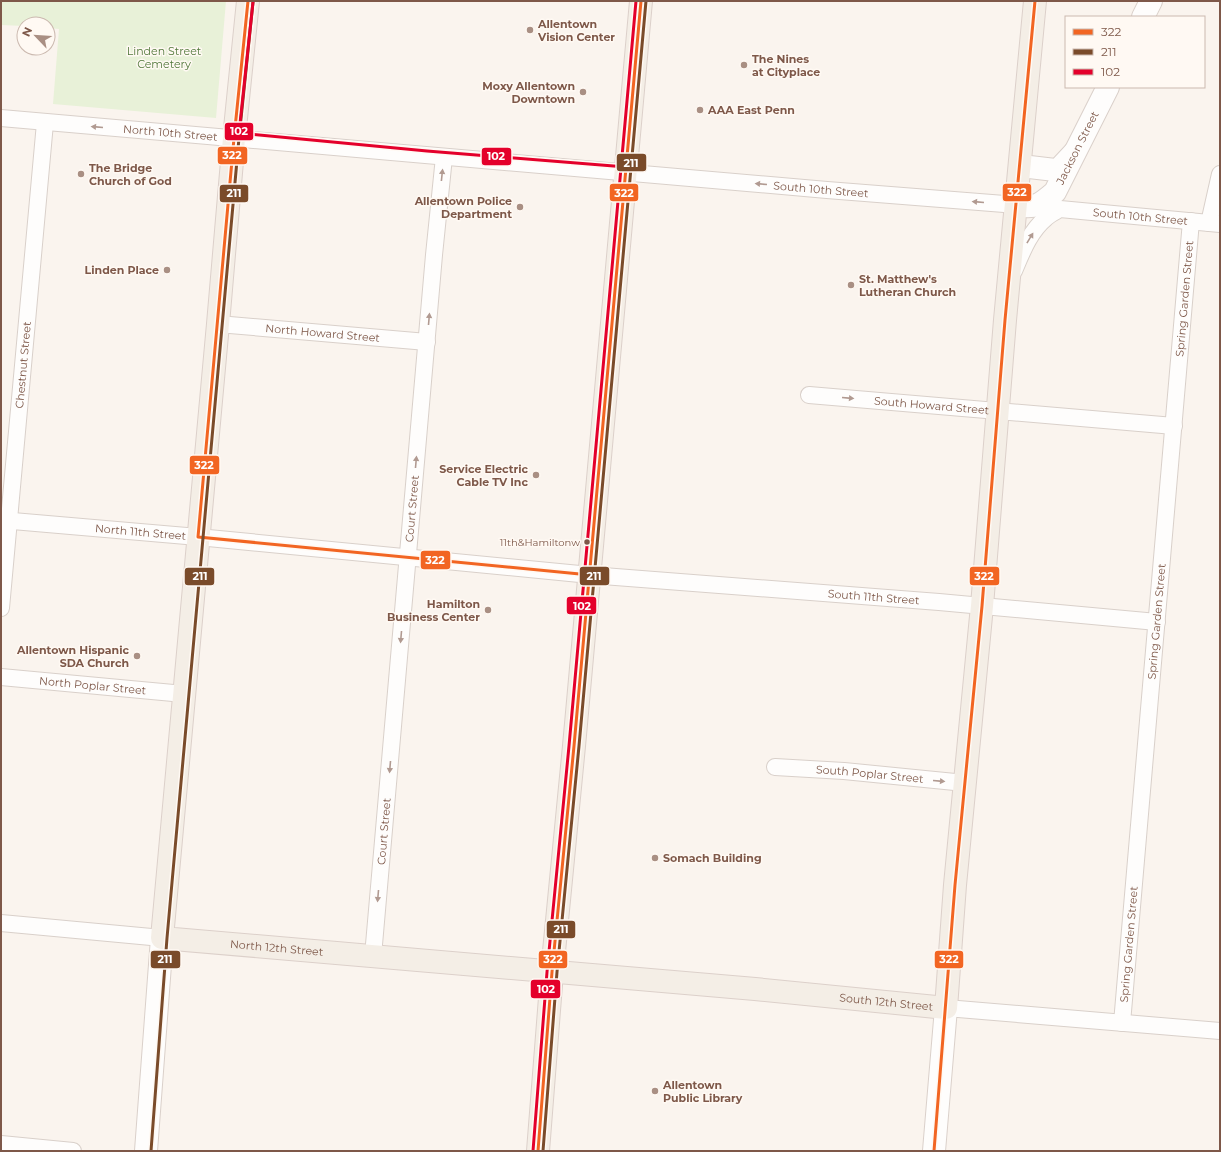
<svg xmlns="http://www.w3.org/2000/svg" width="1221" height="1152" font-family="Montserrat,sans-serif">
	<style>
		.green { fill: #e8f1d8 }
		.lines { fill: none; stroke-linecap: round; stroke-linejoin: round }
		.street-casing { stroke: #d9d0ca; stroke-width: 18 }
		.secondary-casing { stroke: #dad0ca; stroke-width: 24 }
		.primary-casing { stroke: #dcd0ca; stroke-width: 24 }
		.street { stroke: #fefdfc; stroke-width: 16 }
		.secondary { stroke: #fefdfc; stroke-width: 22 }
		.primary { stroke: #f4eee6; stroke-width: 22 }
		.bus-1-casing { stroke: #fff9f3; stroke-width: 6 }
		.bus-2-casing { stroke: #fff9f3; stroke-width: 6 }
		.bus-3-casing { stroke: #fff9f3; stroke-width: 6 }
		.bus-1 { stroke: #f26522; stroke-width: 3 }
		.bus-2 { stroke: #7a4b2a; stroke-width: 3 }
		.bus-3 { stroke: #e4002b; stroke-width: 3 }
		.oneway { fill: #b19a91 }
		.poi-dot { fill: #a98f83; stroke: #fff9f3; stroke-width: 1.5 }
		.bus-dot { fill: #7e5849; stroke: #fff9f3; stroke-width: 1.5 }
		.labels { text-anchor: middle; stroke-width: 3; stroke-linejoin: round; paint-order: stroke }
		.bus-label { font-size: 10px; fill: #7e5849; stroke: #fff9f3; text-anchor: end }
		.poi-label { font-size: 11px; font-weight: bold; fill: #7e5849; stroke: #fff9f3; text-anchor: start }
		.park-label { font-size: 11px; fill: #51783a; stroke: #fff9f3 }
		.street-label { font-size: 11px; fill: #7e5849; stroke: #fff9f3 }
		.line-badge { stroke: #fff9f3; stroke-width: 1.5 }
		.badge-label { font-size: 11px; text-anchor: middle; font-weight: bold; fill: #fff }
	</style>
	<rect width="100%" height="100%" fill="#faf4ee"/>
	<path class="green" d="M1,1H226L216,118L53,104L59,29L48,28V24H24V26L1,25Z"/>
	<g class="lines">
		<defs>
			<g id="street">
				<path id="s1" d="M1,118L827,190L1017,205"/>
				<path d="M1209,223L1220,174"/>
				<path id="s2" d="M1014,271C1022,252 1030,231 1046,218C1050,214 1055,212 1060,209L1220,224"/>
				<path id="s3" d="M218,324L427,342"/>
				<path id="s4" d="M809,395L1174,426"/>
				<path id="s5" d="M1,520L198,537L590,575L939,602L1157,622"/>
				<path id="s6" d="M1,608L45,123"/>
				<path id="s7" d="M1,677L184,694"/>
				<path id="s8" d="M775,767L844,771L965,783"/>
				<path d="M1,923L162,938"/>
				<path id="s9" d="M373,956L434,255L444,157"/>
				<path d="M946,1008L1220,1031"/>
				<path id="s10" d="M1122,1023L1191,221"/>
				<path d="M1,1144L73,1151"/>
			</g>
			<g id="secondary">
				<path d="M1143,17L1151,1"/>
				<path d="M1021,166L1055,170L1060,168L1074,153"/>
				<path id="s11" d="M1017,205C1036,209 1041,204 1055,192L1108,87"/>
				<path d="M146,1151L162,938"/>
				<path d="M934,1151L946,1008"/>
			</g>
			<g id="primary">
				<path id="s12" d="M248,1L234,138L218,324L162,938L755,989L946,1008L955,885L982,606L1005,320L1035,1"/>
				<path d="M538,1151L552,972L574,746L641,1"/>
			</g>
		</defs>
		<use href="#street" class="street-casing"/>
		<use href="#secondary" class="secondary-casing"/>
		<use href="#primary" class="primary-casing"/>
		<use href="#street" class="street"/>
		<use href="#secondary" class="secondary"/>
		<use href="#primary" class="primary"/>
		<defs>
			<path id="bus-1" d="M248,1L234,138L198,537L590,575
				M538,1151L552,972L574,746L641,1
				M934,1151L955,885L982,606L1005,320L1035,1"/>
			<path id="bus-2" d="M151,1151L167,938L239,138L253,2
				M543,1151L557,972L579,746L646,1"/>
			<path id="bus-3" d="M253,2L239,133L427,151L626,167
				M533,1151L547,972L569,746L636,1"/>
		</defs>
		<use href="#bus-1" class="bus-1-casing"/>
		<use href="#bus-2" class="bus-2-casing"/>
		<use href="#bus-3" class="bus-3-casing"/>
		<use href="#bus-1" class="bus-1"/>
		<use href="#bus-2" class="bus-2"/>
		<use href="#bus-3" class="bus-3"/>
	</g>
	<defs><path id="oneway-solid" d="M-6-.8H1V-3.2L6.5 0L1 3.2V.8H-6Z"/></defs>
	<g class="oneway">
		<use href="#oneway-solid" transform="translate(97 127) rotate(-175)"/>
		<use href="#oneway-solid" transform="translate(442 175) rotate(-84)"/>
		<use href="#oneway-solid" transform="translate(761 184) rotate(-175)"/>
		<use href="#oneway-solid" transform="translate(978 202) rotate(-175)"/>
		<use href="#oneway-solid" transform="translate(1030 238) rotate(-59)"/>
		<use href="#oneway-solid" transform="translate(429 319) rotate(-85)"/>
		<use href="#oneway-solid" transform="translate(848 398) rotate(5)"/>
		<use href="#oneway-solid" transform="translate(416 462) rotate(-85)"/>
		<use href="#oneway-solid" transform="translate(401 637) rotate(95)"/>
		<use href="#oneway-solid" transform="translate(390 767) rotate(95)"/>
		<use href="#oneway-solid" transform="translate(939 781) rotate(5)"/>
		<use href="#oneway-solid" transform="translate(378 896) rotate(95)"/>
	</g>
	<g class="poi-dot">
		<circle cx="530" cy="30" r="4"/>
		<circle cx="744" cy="65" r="4"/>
		<circle cx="583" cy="92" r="4"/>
		<circle cx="700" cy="110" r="4"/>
		<circle cx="81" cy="174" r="4"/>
		<circle cx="520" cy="207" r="4"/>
		<circle cx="167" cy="270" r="4"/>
		<circle cx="851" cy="285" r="4"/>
		<circle cx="536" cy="475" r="4"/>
		<circle cx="488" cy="610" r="4"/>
		<circle cx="137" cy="656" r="4"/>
		<circle cx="655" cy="858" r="4"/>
		<circle cx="655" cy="1091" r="4"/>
	</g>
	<circle class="bus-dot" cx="587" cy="542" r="3.5"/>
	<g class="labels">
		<g class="bus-label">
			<text x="580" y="546">11th&amp;Hamiltonw</text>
		</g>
		<g class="poi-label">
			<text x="538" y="28">Allentown<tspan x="538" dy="13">Vision Center</tspan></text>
			<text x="752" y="63">The Nines<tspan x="752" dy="13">at Cityplace</tspan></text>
			<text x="575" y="90" text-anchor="end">Moxy Allentown<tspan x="575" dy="13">Downtown</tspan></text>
			<text x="708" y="114">AAA East Penn</text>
			<text x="89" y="172">The Bridge<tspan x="89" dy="13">Church of God</tspan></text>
			<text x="512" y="205" text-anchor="end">Allentown Police<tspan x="512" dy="13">Department</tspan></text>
			<text x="159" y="274" text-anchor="end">Linden Place</text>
			<text x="859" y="283">St. Matthew's<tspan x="859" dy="13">Lutheran Church</tspan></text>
			<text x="528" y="473" text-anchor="end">Service Electric<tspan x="528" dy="13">Cable TV Inc</tspan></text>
			<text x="480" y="608" text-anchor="end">Hamilton<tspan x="480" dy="13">Business Center</tspan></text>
			<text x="129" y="654" text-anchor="end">Allentown Hispanic<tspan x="129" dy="13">SDA Church</tspan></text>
			<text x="663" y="862">Somach Building</text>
			<text x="663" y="1089">Allentown<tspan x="663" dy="13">Public Library</tspan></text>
		</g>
		<g class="park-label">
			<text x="164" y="55">Linden Street<tspan x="164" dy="13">Cemetery</tspan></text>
		</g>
		<g class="street-label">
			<text dy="4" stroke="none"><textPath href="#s1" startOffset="170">North 10th Street</textPath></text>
			<text dy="4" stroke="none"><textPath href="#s11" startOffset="92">Jackson Street</textPath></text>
			<text dy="4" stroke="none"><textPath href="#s1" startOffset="823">South 10th Street</textPath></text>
			<text dy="4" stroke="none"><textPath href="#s2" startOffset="160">South 10th Street</textPath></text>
			<text dy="4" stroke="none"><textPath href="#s10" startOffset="727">Spring Garden Street</textPath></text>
			<text dy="4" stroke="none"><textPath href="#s3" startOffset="105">North Howard Street</textPath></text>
			<text dy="4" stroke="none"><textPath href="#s6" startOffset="244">Chestnut Street</textPath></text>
			<text dy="4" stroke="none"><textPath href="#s4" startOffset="123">South Howard Street</textPath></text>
			<text dy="4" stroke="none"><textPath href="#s9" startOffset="449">Court Street</textPath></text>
			<text dy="4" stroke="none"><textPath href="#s5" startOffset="140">North 11th Street</textPath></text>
			<text dy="4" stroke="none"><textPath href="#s5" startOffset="876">South 11th Street</textPath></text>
			<text dy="4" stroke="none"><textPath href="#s10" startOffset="403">Spring Garden Street</textPath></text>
			<text dy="4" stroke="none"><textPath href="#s7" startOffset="92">North Poplar Street</textPath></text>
			<text dy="4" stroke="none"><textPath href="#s8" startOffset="95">South Poplar Street</textPath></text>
			<text dy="4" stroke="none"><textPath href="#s9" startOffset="125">Court Street</textPath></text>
			<text dy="4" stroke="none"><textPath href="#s10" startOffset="79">Spring Garden Street</textPath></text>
			<text dy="4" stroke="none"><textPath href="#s12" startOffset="1056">North 12th Street</textPath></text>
			<text dy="4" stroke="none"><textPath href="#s12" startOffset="1668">South 12th Street</textPath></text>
		</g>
	</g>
	<g class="line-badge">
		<rect x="224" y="122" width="30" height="19" rx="4" fill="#e4002b"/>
		<rect x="217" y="146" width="31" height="19" rx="4" fill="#f26522"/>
		<rect x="481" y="147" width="31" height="19" rx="4" fill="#e4002b"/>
		<rect x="616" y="153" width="31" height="19" rx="4" fill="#7a4b2a"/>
		<rect x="1002" y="183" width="30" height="19" rx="4" fill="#f26522"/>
		<rect x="609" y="183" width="30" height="19" rx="4" fill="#f26522"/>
		<rect x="219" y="184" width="30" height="19" rx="4" fill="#7a4b2a"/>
		<rect x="189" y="455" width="31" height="20" rx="4" fill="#f26522"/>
		<rect x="420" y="550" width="31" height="20" rx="4" fill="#f26522"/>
		<rect x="579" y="566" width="31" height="20" rx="4" fill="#7a4b2a"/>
		<rect x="969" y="566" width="31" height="20" rx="4" fill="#f26522"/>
		<rect x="184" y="567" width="31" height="19" rx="4" fill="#7a4b2a"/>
		<rect x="566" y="596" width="31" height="19" rx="4" fill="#e4002b"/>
		<rect x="546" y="920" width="30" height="19" rx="4" fill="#7a4b2a"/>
		<rect x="538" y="950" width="30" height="19" rx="4" fill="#f26522"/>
		<rect x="934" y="950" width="30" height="19" rx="4" fill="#f26522"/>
		<rect x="150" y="950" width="31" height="19" rx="4" fill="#7a4b2a"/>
		<rect x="530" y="979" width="31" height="20" rx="4" fill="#e4002b"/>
	</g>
	<g class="badge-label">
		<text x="239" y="135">102</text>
		<text x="232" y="159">322</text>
		<text x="496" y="160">102</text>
		<text x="631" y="167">211</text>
		<text x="1017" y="196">322</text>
		<text x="624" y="197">322</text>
		<text x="234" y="197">211</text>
		<text x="204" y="469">322</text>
		<text x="435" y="564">322</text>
		<text x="594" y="580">211</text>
		<text x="984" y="580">322</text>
		<text x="200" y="580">211</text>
		<text x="582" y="610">102</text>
		<text x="561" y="933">211</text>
		<text x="553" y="963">322</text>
		<text x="949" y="963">322</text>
		<text x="165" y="963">211</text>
		<text x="546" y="993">102</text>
	</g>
	<rect width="1221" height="1152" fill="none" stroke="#7e5849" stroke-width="4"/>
	<rect x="1065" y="16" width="140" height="72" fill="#fff9f3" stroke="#cbb9af"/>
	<rect x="1073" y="29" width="20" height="6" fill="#f26522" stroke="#cbb9af"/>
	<text x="1101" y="36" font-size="12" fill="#7e5849">322</text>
	<rect x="1073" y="49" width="20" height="6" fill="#7a4b2a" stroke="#cbb9af"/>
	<text x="1101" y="56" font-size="12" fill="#7e5849">211</text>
	<rect x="1073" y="69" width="20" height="6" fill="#e4002b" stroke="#cbb9af"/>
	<text x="1101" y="76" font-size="12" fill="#7e5849">102</text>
	<g transform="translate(36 36) rotate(295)"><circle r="19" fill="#fff9f3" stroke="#cbb9af"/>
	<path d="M0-3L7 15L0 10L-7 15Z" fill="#a98f83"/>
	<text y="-6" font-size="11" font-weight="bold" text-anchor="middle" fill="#7e5849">N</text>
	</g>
</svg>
